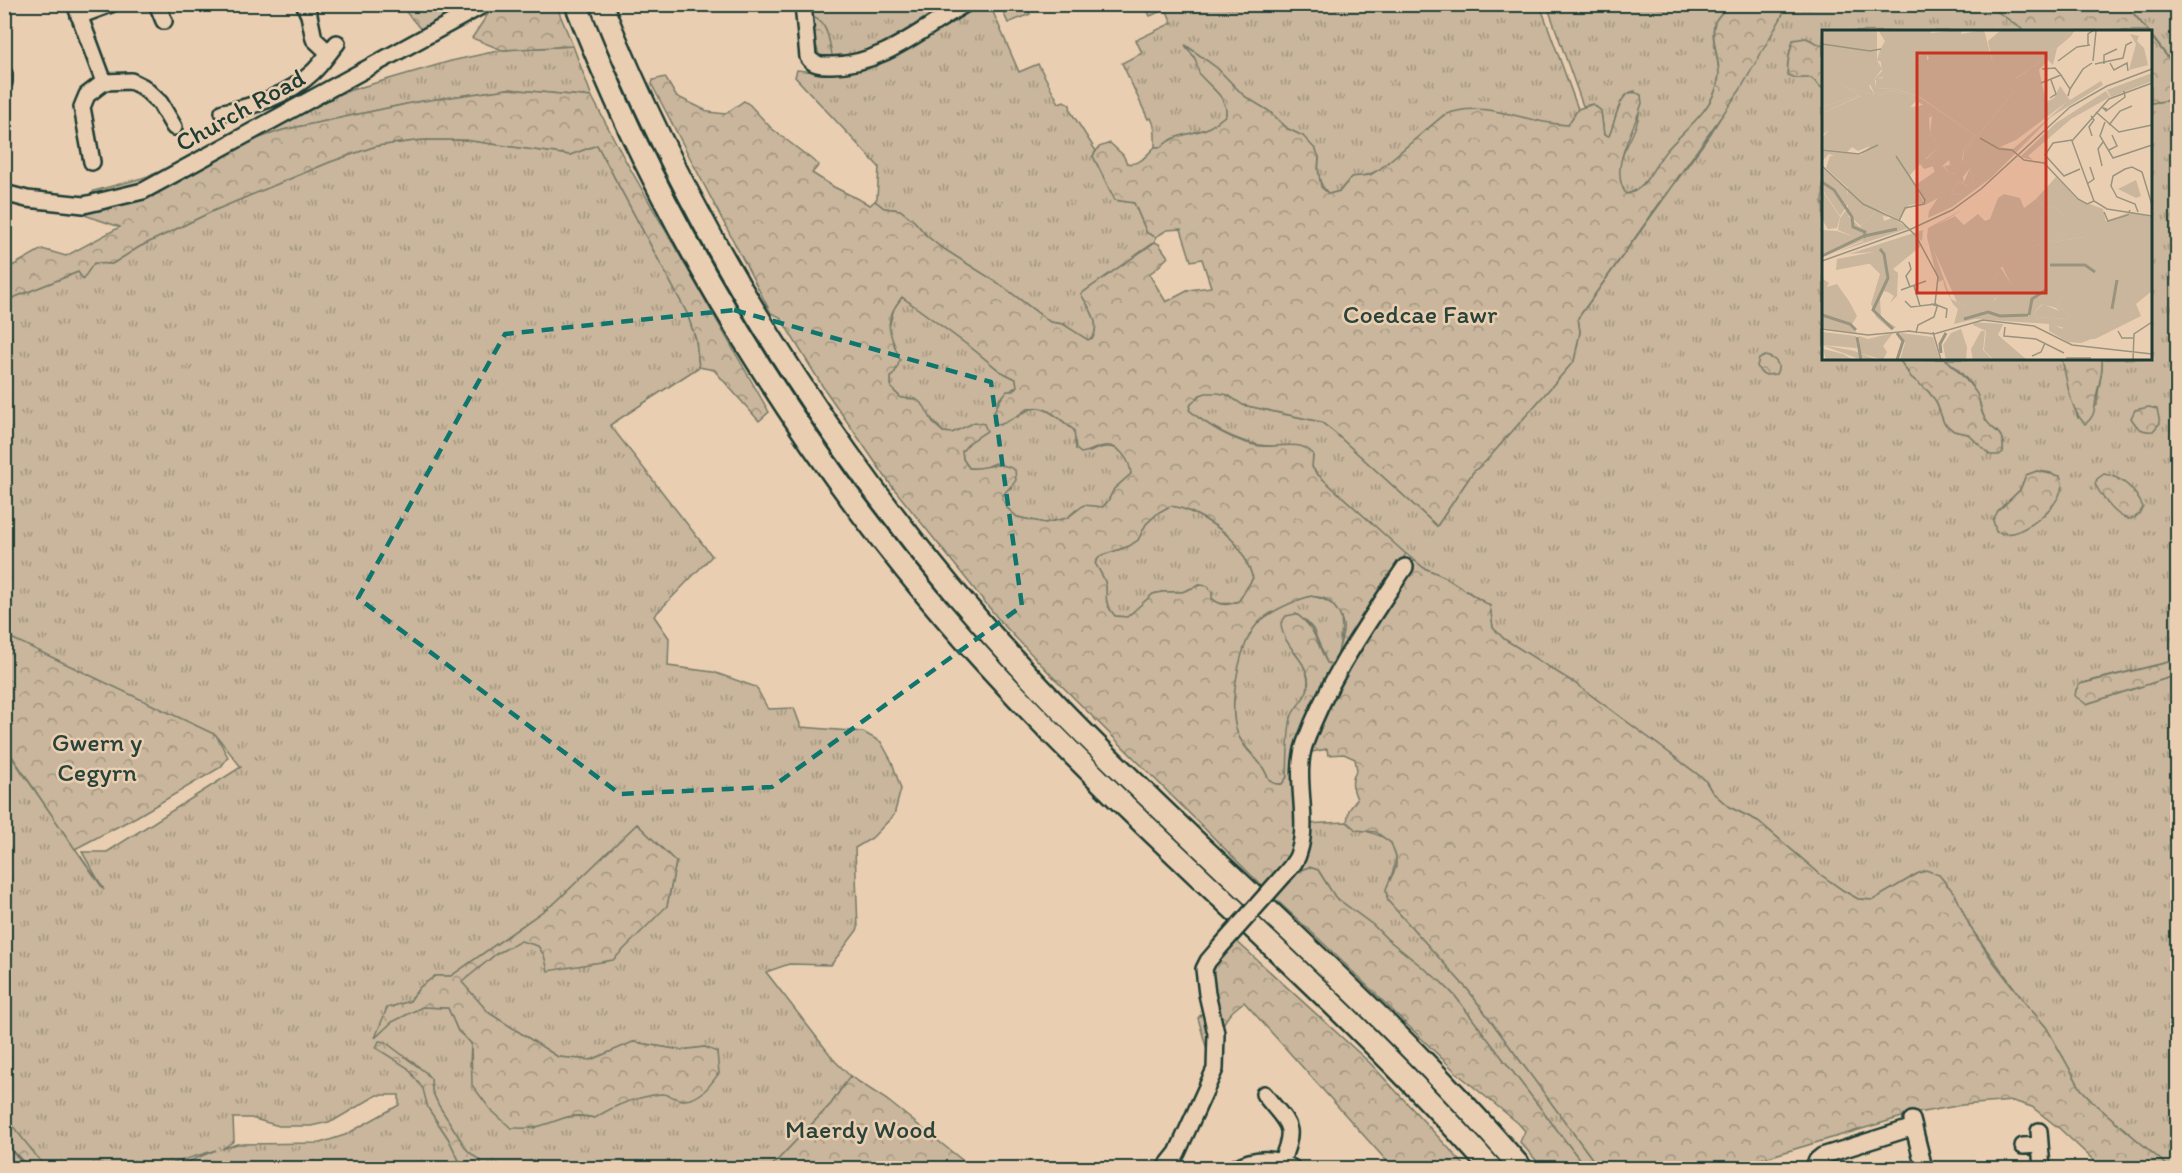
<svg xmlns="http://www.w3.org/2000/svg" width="2182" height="1173" font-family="Itim,sans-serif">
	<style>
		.grass { fill: url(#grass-tufts); stroke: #747a68; stroke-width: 1.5; fill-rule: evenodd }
		.forest { fill: url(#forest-crowns); stroke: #747a68; stroke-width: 1.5; fill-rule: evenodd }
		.green { fill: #c9b69c; stroke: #747a68; stroke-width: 1.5 }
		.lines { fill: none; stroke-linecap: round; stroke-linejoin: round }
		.stream { stroke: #687162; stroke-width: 3 }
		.minor-casing { stroke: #1f3d34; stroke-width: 20 }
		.highway-casing { stroke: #1f3d34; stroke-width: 26 }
		.minor { stroke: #eaceb1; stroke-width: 15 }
		.highway { stroke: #eaceb1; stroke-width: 21 }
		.minor-bridge-casing { stroke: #1f3d34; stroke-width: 20; stroke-linecap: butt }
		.minor-bridge { stroke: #eaceb1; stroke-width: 15 }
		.marked { fill: none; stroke: #0f766e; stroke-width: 4.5; stroke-dasharray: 12 8; stroke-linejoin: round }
		.labels { text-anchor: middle; stroke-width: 5; stroke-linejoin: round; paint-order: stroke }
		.street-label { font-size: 26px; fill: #1f3d34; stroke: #eaceb1 }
		.park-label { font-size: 26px; fill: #284339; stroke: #eaceb1 }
		.inset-river { fill: none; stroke: #999480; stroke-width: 3 }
		.inset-road { fill: none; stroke: #99947f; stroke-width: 1.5 }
		.view { fill: #c8321e; fill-opacity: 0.15; stroke: #c8321e; stroke-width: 3 }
		.inset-edge { fill: none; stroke: #1f3d34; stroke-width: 3 }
	</style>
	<defs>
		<pattern id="grass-tufts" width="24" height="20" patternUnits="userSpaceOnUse" patternTransform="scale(1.5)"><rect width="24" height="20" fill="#c9b69c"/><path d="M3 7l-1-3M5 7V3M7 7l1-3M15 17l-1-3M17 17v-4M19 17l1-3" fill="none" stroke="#a39580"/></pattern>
		<pattern id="forest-crowns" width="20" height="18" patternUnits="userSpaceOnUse" patternTransform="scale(1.5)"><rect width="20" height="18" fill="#c9b69c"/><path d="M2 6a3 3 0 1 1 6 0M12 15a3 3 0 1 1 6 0" fill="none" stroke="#a39580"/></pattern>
	</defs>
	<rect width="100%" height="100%" fill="#eaceb1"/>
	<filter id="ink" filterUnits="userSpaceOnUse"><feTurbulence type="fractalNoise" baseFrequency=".0167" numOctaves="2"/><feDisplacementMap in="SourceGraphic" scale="12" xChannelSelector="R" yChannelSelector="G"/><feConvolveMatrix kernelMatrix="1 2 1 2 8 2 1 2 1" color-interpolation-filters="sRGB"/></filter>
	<g filter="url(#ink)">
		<path class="grass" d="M1717,4L1724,10C1721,14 1717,18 1715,22C1708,40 1724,65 1717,86C1709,113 1683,131 1666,152C1654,165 1645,192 1625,194C1606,161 1635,144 1639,114C1639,108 1636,98 1635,91C1617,93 1616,123 1609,136H1604L1601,111L1593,104L1583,106L1547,5Z
			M807,5H956L906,36L856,58H820Z
			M974,5H990L1019,72L1038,64L1059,103L1064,101L1070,105L1071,112L1096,151L1093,156L1115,200L1134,203L1147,233L1156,237L1155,242L1081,294C1089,308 1101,322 1093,338L1088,340L1083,338L1063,324L1050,322L998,283L939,246L927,236L914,221L900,210L884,208L875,201L877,198L879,167L795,77L797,70L824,73L868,69Z
			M1165,5H1540L1578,109L1568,125L1444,115L1380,169C1365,179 1351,173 1340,191L1329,194C1317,183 1318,172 1319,157L1303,136L1288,129L1269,111L1244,96L1217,68L1187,46C1189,51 1195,57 1197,62C1198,65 1197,69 1199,71C1206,87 1229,95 1226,115C1220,120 1213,126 1206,129C1189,135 1175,134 1161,147H1155C1155,137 1156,127 1151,118L1148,119L1122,63L1142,53L1136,40L1172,23L1166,9L1150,16L1148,12Z
			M1786,5H1988L2025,31L1824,32L1823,46L1821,44L1791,51V58L1796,78L1811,77L1823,89L1824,358L1899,359L1911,377L1928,391L1936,401L1944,423L1954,431L1968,434L1983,448L2003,451C2005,429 1992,433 1984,417C1981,411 1981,404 1978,398C1973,384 1957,367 1945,359H2062L2072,399L2078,418L2097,405C2097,388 2103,377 2102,359L2150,358L2151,103L2177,99V660L2098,679L2080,684L2076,690L2086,704L2177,675V1168H2170L2096,1105L2081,1089L2046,1027L2026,1004L1970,927L1955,894L1926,871L1917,874L1874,900L1858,899L1844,891L1821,875L1758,821L1729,807L1712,792L1705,780L1668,752L1573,682L1504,639L1493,628L1490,606L1443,576L1424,568L1401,550L1316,473L1312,467L1313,454C1290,440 1282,449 1259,445C1235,441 1208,426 1189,410L1191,404L1200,395L1206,392H1218L1228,395L1243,405L1321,422L1334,432L1437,526L1473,472L1486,461L1574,361L1580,332L1578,318L1711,133L1781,18ZM2037,471L2051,473L2054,504L2030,525L1998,511L2020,490L2026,475Z
			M2127,5H2177V69L2151,35L2150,32L2148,31Z
			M573,46L592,97L508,89L416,102L283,130L226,149L341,93L451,61L502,50Z
			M422,140H465L570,155L597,145L687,313L696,340L699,367L610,425L712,556L654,616L669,638L668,666L713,672L756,687L768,709L794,708L801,727L863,732L881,742L892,762L901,789L894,815L872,838L855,848L858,929L831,965L789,964L766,972L835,1061L850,1076L831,1104L770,1168H484L480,1161L467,1150L439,1106L432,1091L431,1079L414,1062L404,1056L395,1058L408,1068L424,1089L428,1108L448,1138L463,1168H173L216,1150L177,1162L164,1168H36L5,1139L4,746L104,890L82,852H107L241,767L216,735L5,636V301L78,272L94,263L112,264L139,247L213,211L330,162L376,146ZM637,824L676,862L667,906L544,955L538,945L521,940L496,954L461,982L489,1013L558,1057L591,1060L634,1042L681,1050L705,1047L684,1100C678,1098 671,1095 666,1094C643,1091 613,1106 595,1118C572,1113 556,1119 534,1128L470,1066L471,1043L458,1031L448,1008L422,1007L392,1022L377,1036L387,1008L410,1001L419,988L435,976H451L556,902ZM377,1095H399V1105L345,1135L320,1143L237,1144L222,1149L234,1141L233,1118H251L279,1126H311L333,1121Z
			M902,297L973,349L1000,371L1016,379L1017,386L1000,398L993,415L1018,417C1042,397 1054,416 1074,430L1076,449L1090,452C1111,441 1130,449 1131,474L1114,489L1108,501L1103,507L1076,510L1067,518L1044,523L1017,517L1007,508L1002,498L1005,491L1012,487L996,463L981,469L969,468L963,459L962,451L970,442L980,435L963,428L952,433L943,432L930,417L901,398L891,388V377L895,372V346L888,331L894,308Z
			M1170,506C1188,507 1224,529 1236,544C1243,553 1249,566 1253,578L1239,601C1217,608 1214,601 1200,585L1182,592H1162L1153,594L1128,617L1115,616C1101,599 1109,599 1105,582C1103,576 1098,569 1095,563L1100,556L1129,546L1138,540L1146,524L1159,512Z
			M1311,596C1353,604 1341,630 1337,661L1331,664L1327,663L1313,629L1305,620L1292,650L1305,666L1308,680L1307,696L1291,717L1287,777L1282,784C1268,785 1269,778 1263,768C1256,756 1244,748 1238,735C1226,707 1238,647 1257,624C1267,613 1296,599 1311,596Z
			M1347,822C1359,832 1373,831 1386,839C1404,851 1393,871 1387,887C1385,891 1387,896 1388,901L1469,991L1599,1168H1586L1455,996L1441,982L1387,939L1373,925L1335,897L1318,870L1309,867L1284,875L1304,824Z"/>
		<path class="forest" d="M400,5H476L425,34Z
			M485,5H556L573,46L502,50L472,38L492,8Z
			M1718,5H1786L1781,18L1740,90L1578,318L1580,332L1574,361L1486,461L1473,472L1437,526L1334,432L1321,422L1243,405L1228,395L1218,393H1206L1200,395L1191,404L1189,410C1207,426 1235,442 1260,446C1277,448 1300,439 1313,454L1312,467L1316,473L1406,554L1361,620L1409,571L1414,560L1424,568L1443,576L1490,606L1493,628L1504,639L1573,682L1668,752L1705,780L1712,792L1729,807L1758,821L1821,875L1844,891L1858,899L1873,900L1917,874L1926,870L1939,875L1955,894L1970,927L1992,960L2026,1004L2046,1027L2081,1089L2096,1105L2170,1168H2102L2060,1129L2032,1107L2013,1101L1962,1105L1912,1114L1738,1166L1737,1168H1599L1469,991L1388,901L1386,889L1396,867V856L1391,843L1376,832L1356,830L1347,822L1349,810L1357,799C1352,787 1350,781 1357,770L1355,759L1344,754L1328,755L1327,749L1302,754V824L1281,880L1309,867L1318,870L1335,897L1373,925L1387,939L1441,982L1455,996L1586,1168H1543L1520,1142L1525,1131L1518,1123L1459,1075L1320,940L1272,896L1054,678L1000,621L891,485L823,387L780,317L771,313L652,85L653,80L665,77L676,96L709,112L725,114L744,101L750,105L771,128L819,165L812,173L834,187L870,205L875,201L884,208L900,210L914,221L927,236L939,246L998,283L1050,322L1063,324L1088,340L1093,338C1101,322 1089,308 1081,294L1155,242L1159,244L1168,257L1156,269L1149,274L1166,302L1189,290L1211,287L1202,259L1191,261L1181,229L1167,230L1156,237L1147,233L1134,203L1115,200L1093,156L1099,147L1110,143L1123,155L1127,163C1140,166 1146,155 1155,147H1161C1175,134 1189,135 1206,129C1213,126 1220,120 1226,115C1228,97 1210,87 1200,75C1197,70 1198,66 1196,61C1194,55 1188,50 1185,45L1217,68L1244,96L1269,111L1288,129L1303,136L1316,150L1319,157L1318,169L1321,187L1329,194L1340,191L1351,177L1370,175L1380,169L1444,115C1485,98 1526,124 1568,125L1578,109L1593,104L1601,111L1604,135L1609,136C1616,123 1619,82 1641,95L1642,103C1634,132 1608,167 1626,194C1645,192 1654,165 1666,151C1683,131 1709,113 1717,86C1724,64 1709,41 1715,22C1717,18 1721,14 1723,11ZM902,297L973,349L1000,371L1016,379L1017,386L1013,391H1007C1000,399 993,411 993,422L999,425C1009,422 1016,417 1024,411C1043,399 1060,420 1074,430L1076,449L1081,453C1090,452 1096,447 1104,446C1120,444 1130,461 1131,474L1114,489L1108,501L1103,507L1084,505L1067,518L1045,523L1017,517L1007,508L1002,498C1005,490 1012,487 1016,480L1015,470C996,459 988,470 969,468L963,459L962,451L970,442L987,431L984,424L975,422L952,433L943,432L934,424L924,406L916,399L901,398L891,388V377L895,372L900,360C890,333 881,323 902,297ZM1170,506C1189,507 1224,529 1236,544C1243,553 1249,566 1253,578L1239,601C1228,605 1222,607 1212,599V593L1208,586L1200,585L1182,592H1162L1153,594L1127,617L1115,616C1101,599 1109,599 1105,582C1103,576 1098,569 1095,563L1100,556L1129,546L1138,540L1146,524L1159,512ZM1311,596C1315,597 1321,597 1325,599C1336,605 1345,620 1343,632C1341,642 1338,650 1337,661L1331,664L1327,663C1317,644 1315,626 1296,614L1286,616L1281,623C1282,645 1304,657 1308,677C1311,696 1299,700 1292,715C1287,727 1288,762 1287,777L1282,784C1267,786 1269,775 1261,765C1252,754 1242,746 1237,732C1228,706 1239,643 1258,623C1268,612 1296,600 1311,596Z
			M1988,5H2126L2148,31H2025Z
			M815,18C829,24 830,47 833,60L820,58L809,23L808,19Z
			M2150,35L2177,69V99L2151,103Z
			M1806,38L1823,46V89L1811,78H1796L1788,75C1786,64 1790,51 1793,40Z
			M508,89L592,97L623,156L769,412L759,421L714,370L699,367L696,340L687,313L597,145L570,155L465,140H422L376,146L330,162L213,211L139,247L112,264L94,263L83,279L78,272L5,301V270L42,249L66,256L120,227L75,212L94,191L142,178L283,130L416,102Z
			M1765,356C1775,358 1782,364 1776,374L1766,375L1760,372L1757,366L1759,359Z
			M1899,359H1945L1949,362C1959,372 1969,382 1977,394C1980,401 1980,410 1984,417C1992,433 2005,429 2003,452L1999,455H1990L1968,434L1954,431L1944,423L1936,401L1928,391L1911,377Z
			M2062,359H2102C2103,372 2100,380 2097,393C2094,406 2097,415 2085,424C2069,409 2067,379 2062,359Z
			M2149,407L2157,409L2160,423L2153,431C2141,432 2137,428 2131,418L2135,410Z
			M2037,471L2060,476C2070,497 2037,523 2019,531C2011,535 2004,534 1996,532L1993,520L1998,511L2020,490L2026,475Z
			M2104,474C2123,477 2135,490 2143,507C2129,538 2103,499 2095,484L2097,479Z
			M5,635L216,735L228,757L221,767L136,817L75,849L5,746Z
			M2177,660V675L2086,704L2075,696L2076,690L2080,684Z
			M637,824L676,862L667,906L613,960L548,971L544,955L538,946L521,941L496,954L462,982L489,1013L558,1057L591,1060L633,1042L681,1050L705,1047L717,1052L719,1073C710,1085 701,1100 683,1100C675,1100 669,1093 661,1094C636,1097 616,1104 595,1118C566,1111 561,1122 535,1127C528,1129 519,1128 511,1128L490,1109L472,1085L471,1043L458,1031L448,1008L422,1007L392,1022L375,1038L387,1008L410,1001L419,988L435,976H451L556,902Z
			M1233,938L1370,1063L1467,1168H1393L1244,1002C1225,1015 1222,1024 1217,1046L1207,1050L1198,1018L1207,1008L1213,956Z
			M379,1041L385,1042L425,1072L431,1079L432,1091L439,1106L467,1150L480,1161L484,1168H463L448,1138L428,1108L423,1089L408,1068L376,1048Z
			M850,1076L887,1100L972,1168H770L831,1104Z
			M4,1115L42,1163L107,1168H5Z"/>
		<path class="green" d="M1000,5H1026L1030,14L1008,23Z"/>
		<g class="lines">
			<path class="stream" d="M4,1142L28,1168"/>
			<defs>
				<path id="minor" d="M75,4L104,82
					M157,4L164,21
					M304,4L309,15L314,39L329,53
					M803,4L808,57C814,66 822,65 832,65C882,65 923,28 965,4
					M79,16L111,4
					M4,74V82
					M223,112C254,107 290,94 313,72C322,64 329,52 337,43
					M92,162L82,107L87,95L104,82L131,81L143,87L160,103L174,127
					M4,193L27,199L84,205L143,191L485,4
					M1284,875C1290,868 1297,861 1299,852C1310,819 1293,776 1305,743C1328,679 1368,623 1405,567
					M1264,1094C1287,1124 1298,1124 1281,1162
					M1912,1120L1924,1168
					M2039,1131L2042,1168
					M2023,1146L2040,1145
					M1165,1168L1177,1153L1215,1069L1216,1033L1207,994L1204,969L1208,961L1220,947
					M1235,1168C1253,1158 1275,1156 1292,1168
					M1813,1168L1817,1160L1822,1156L1914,1127"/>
				<path id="highway" d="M576,4C670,248 828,496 1007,686C1163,853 1340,997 1491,1168
					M601,4C705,263 864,506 1058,707C1209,863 1379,1002 1521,1168"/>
			</defs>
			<use href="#minor" class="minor-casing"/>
			<use href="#highway" class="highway-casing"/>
			<use href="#minor" class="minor"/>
			<use href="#highway" class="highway"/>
			<defs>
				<path id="minor-bridge" d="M1220,947L1284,875"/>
			</defs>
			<use href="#minor-bridge" class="minor-bridge-casing"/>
			<use href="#minor-bridge" class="minor-bridge"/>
		</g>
	</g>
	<path class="marked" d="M734,310L991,382L1022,606L772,787L620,794L358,598L505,334Z"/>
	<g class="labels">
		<g class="street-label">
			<text transform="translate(240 110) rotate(-29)" y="9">Church Road</text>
		</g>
		<g class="park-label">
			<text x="1420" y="323">Coedcae Fawr</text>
			<text x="97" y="751">Gwern y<tspan x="97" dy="30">Cegyrn</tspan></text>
			<text x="861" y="1138">Maerdy Wood</text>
		</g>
	</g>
	<g transform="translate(1822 30)">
		<rect width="330" height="330" fill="#eaceb1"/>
		<path d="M0,0H55V30L60,39L47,56L53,65L23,57L37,65L0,77ZM56,0H109V3L140,0L139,4L162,0L171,34L166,11L179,0H250L215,34L194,48L193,60L145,119L141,132L142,117L153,105L98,67L71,58L54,59V49L61,48L58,20L63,11ZM103,21L107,28L91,48L83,38ZM68,60L94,68L87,69V79L103,74L117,83L106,84L110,86L107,88L108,103L117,117L103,129L108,128L112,136L102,139L98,134L88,145L102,173L87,175L77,190L56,179L39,196L26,185V158L4,138L8,126H12L7,124L0,131V120L39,125L48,116L36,121L30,117L25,122L1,119L0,103L1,107L7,100L2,104L0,100V83L39,66H57ZM121,136L128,144L133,143L131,147L118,167L103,175L95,154ZM148,138L152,151L146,157L143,154L138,165L129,164L137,151L141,154ZM0,160L18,187L15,198L6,199L1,191ZM182,164L198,168L202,178L214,169L225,179L231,176L240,183L245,191L236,205L212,217L229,210L233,212L262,207L277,194L308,182L330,187V261L314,274L319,286L273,309L245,308L228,301L231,294L240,299L248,286L235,275L239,266L226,254L203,284L192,287L174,273L173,265L189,254L180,236L164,265L143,276L135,272L112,221L111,197L133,186L142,195L156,184L163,191L168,189L176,168ZM0,200L15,201L42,210L0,227ZM52,222L51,233L14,240L15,229ZM1,249L7,253L5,257L15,254L27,271L35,286L29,296L35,303L0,298ZM221,274L244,284L245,289L215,287L212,283ZM139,299L145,317L144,329L124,330L121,315L129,303ZM159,301H163L161,320L171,330H151L149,319ZM0,302L34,306L35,318L0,315ZM71,303L61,316L65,322L61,330L38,323L37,306L46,309ZM78,303L111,307L118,330H78L83,313ZM1,319L21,324L31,330H4Z" fill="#c9b69c" fill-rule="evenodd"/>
		<path d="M250,0H253L249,6L235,18L231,35L226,30L217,40L224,72L232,68L238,56L248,70L279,51L281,55L229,87L170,147L130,177L106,188L107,181L133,143L128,144L122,136L128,135L127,130L113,143L108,128L100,133L117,117L108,103L110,86L105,83H117L94,71L88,77L96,76L87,79V69L93,68L68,60L57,66H38L0,83V77L37,65L23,57L53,65L48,54L60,41L59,32L55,30L58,20L63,46L53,50L54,59L71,58L97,67L153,105L142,117L140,132L145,119L193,60L192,50L215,34ZM246,71L191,119L178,117L194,110ZM148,138L152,151H147L146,157L142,154L138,165L129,164L137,151L142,154L141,147ZM105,20V32L91,50L82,38ZM330,43V51L289,67L285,60ZM284,61L288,67L249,89L206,126L211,130L198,127L234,93ZM0,137L25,159L27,173L18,186L0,159ZM234,147L255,169L281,179L284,192H307H302L297,200L288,197L287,201H283V192L262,207L233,212L229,210L211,221H209L206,220L186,193L190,188L201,195L199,205L203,212L212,201L210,185H215L219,206L206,214L209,221L228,206L236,205L244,191L240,183L231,176L225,179L214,169ZM314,150L319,166L314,168L296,159ZM27,176L26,186L38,197L56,179L66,187L61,186L62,191L70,188L87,198L15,222L42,211L16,200L18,188ZM142,179L112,197V221L129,269L143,276L151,262L164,264L179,238L189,254L172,269L185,281L193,285L202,282L209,267L223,258L224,249L239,266L235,275L248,286L250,298L259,293L272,294L249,300L232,295L230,301L285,303L259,313L246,312L227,301V294L153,289L132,294L136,279L131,274L123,258L121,250L116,252L105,207L106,198ZM220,274L234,278L245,289L215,287L212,283ZM101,200L100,211L97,209L99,216L71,239L76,243L75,266L68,273L72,266L66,262L62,261L58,268L59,288L74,297L69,300L54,287L49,274L58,244L48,234L52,222L27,224ZM309,205L301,222L295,220L296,229L290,222L289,230L276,216L278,211L284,219L281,209L300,210ZM317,206L330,209V228L321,240L310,230L314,229ZM232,221L252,232L266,235L227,234L241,230L236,229L240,227ZM248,254L264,261L265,257L294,260V266L262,265L251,273L240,255ZM152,292L181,294L176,305L205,330H172L162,320L164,301L151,295ZM0,315L32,321L56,330H40Z" fill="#c9b69c" fill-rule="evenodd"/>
		<path d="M308,4L317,6L315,11L322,18L326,35L307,40L314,14Z" fill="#c9b69c"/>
		<path class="inset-river" d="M0,152L12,160L30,187L31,197L43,202L42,208M58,219L62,224L66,248L51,280L71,299M0,226L42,206L75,199M228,235H263L273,242M290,279L295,250M0,285L28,294L34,300M207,285L210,269L225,259M142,289L166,282L178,286L206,285M35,307L39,330M119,323L118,314L124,303M75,330L81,311L75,303"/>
		<path class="inset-road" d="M0,14L48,21L59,19M266,15V4L272,0M236,31L255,17L268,15M271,31L274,1M288,33L292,40L305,33L306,41M273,34L301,28L304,15L310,12M282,34V25L295,19M220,39L233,38L239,45M219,53L239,45L248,59L246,66M330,53L287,69L250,111L272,171L285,179L330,186M248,59L261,39L270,33M228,68L234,64L229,50M285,79L281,78L284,81L303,67L302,61M274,82L297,102L330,95M269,86L272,90L267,97L270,106M283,92L278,106L291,128L330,115M287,95L298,81L310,76M158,108L177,119L190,120L202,130L222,133L256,169L265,174L272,171M250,110L231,113L223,125L242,146L258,139M0,120L37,124L56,115M287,120L295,116L290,105M74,126L103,170L102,174L83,178L77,191M0,136L41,174L80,192L94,206L116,247L113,274M280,136L276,119L281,112M265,154L272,149L268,137M282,182L286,191L306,185L308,180M316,182L313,174L295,167L289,156L291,146L303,139L310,137L320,142L330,175M0,231L87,200L130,180L159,159L248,77L285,56L330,39M87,232L89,239L84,246L88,257M92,256L98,276M79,260L104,251M83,271L89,277L114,274L115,276L109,274M115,275L125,279L124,288M183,297L182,306L214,309L242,323M0,299L46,305L88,301M86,301L112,304L161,290L212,296L250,315L330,324M296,301L300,308H311M111,302L119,330M94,303L96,295L112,287L115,277M210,326L219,322L223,313M244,328H269M311,330L312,304L330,292"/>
		<path class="view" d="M95,23H224V263H95Z"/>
		<rect width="330" height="330" class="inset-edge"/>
	</g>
	<rect width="2182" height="1173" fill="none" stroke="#eaceb1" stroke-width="24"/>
	<rect x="12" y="12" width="2158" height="1149" fill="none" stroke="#1f3d34" stroke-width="2" filter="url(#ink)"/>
</svg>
